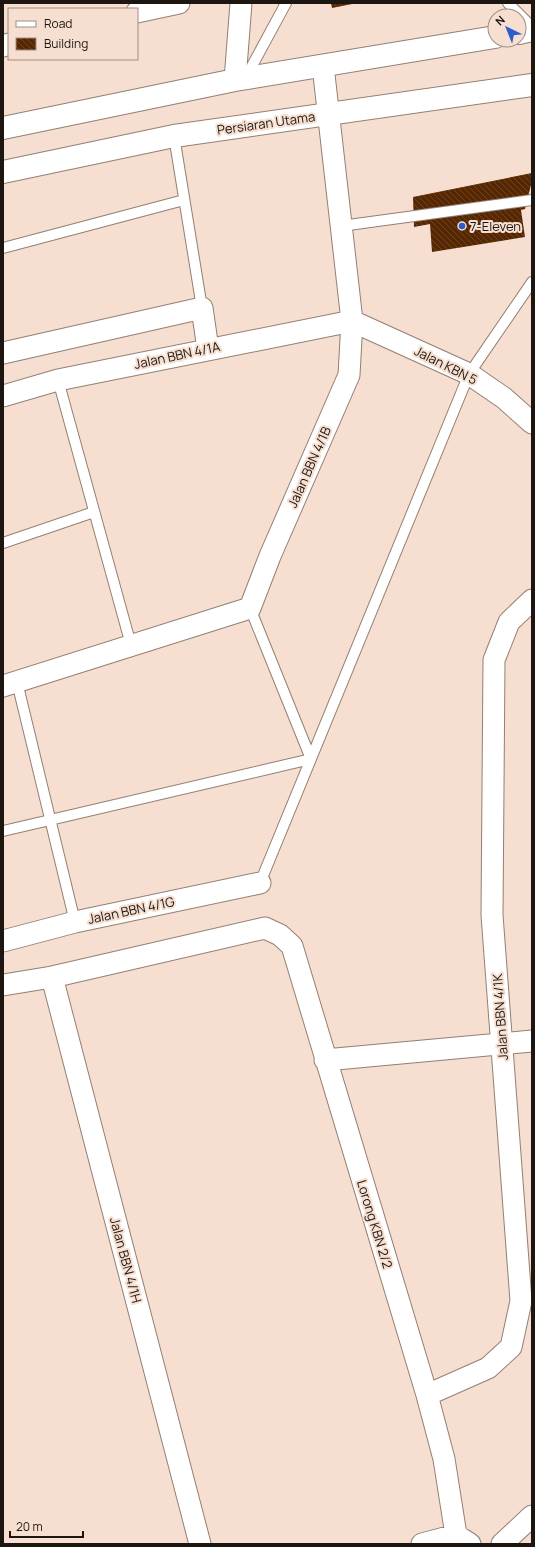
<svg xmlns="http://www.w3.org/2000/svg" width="535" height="1547" font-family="Manrope,sans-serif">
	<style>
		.building { fill: url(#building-back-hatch) }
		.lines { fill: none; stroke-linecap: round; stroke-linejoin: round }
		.service-casing { stroke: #947f72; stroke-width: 12 }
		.minor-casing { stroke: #947f72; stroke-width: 23 }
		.secondary-casing { stroke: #947f72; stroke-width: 24 }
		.service { stroke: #fff; stroke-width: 10 }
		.minor { stroke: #fff; stroke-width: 21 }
		.secondary { stroke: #fff; stroke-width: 22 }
		.poi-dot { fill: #2d5dcb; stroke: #f6dfd0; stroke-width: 1.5 }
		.labels { text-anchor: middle; stroke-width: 4; stroke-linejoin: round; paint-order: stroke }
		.street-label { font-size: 13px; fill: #1c1510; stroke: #f6dfd0 }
		.poi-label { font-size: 13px; fill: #1c1510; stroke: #f6dfd0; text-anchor: start }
	</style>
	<defs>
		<pattern id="building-back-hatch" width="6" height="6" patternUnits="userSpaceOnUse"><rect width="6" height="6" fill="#562700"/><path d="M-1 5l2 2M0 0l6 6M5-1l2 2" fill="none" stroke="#6a4425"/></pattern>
	</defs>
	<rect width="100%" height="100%" fill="#f6dfd0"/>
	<path class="building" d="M331,3H352V4L332,8Z
		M532,173V181L525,209L521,210L525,237L432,252L430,224L414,227L413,197Z"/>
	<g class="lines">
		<defs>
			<path id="service" d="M508,3L532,27
				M246,77L286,3
				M174,136L202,308
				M341,226L532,200
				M3,248L184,200
				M58,380L131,645
				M3,543L94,512
				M17,682L75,922
				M3,831L311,759L250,608
				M260,883L469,374L532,282"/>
			<path id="minor" d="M137,12L179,3
				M3,46L9,44
				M235,80L241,3
				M3,353L202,308L208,349
				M3,396L58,380L352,321L469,374L504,398L532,423
				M3,686L250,608L270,556L349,375L352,321L323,66
				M3,941L75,922L260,883
				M52,977L200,1544
				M3,985L52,977L265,928L280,935L292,946L427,1395L444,1459L456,1535
				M325,1060L532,1041
				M427,1395L488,1368L511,1347L521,1301L492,915L494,660L509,622L532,600
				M422,1544L456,1535L470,1544
				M502,1544L532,1516"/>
			<path id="secondary" d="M519,33L532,30
				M3,128L235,80L495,37
				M3,172L174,136L532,85"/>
		</defs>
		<use href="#service" class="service-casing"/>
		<use href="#minor" class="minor-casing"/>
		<use href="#secondary" class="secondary-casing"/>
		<use href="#service" class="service"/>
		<use href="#minor" class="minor"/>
		<use href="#secondary" class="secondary"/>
	</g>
	<circle class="poi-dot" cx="462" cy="226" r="4"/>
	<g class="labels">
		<g class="street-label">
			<text transform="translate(266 123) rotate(-8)" y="5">Persiaran Utama</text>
			<text transform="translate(177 355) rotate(-12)" y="5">Jalan BBN 4/1A</text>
			<text transform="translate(446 365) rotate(27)" y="5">Jalan KBN 5</text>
			<text transform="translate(309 467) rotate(-66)" y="5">Jalan BBN 4/1B</text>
			<text transform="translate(131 910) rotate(-12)" y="5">Jalan BBN 4/1G</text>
			<text transform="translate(500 1017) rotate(-94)" y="5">Jalan BBN 4/1K</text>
			<text transform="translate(375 1224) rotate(73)" y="5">Lorong KBN 2/2</text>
			<text transform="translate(126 1260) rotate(75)" y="5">Jalan BBN 4/1H</text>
		</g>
		<g class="poi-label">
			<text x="470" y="231">7-Eleven</text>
		</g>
	</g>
	<rect width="535" height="1547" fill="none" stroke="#1c1510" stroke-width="8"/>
	<rect x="8" y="8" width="130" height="52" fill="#f6dfd0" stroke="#9f8e83"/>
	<rect x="16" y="21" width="20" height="6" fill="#ffffff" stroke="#9f8e83"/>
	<text x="44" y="28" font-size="12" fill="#1c1510">Road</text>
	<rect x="16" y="38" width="20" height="12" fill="url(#building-back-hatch)" stroke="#9f8e83"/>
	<text x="44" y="48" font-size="12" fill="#1c1510">Building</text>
	<g transform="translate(507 28) rotate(317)"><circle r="19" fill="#f6dfd0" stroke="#9f8e83"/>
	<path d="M0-3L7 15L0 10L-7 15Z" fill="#2d5dcb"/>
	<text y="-6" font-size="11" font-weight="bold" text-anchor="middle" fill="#1c1510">N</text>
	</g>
	<path d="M10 1531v6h73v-6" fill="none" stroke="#1c1510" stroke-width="2"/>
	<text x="16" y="1531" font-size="12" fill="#1c1510" stroke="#f6dfd0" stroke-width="3" paint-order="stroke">20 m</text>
</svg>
